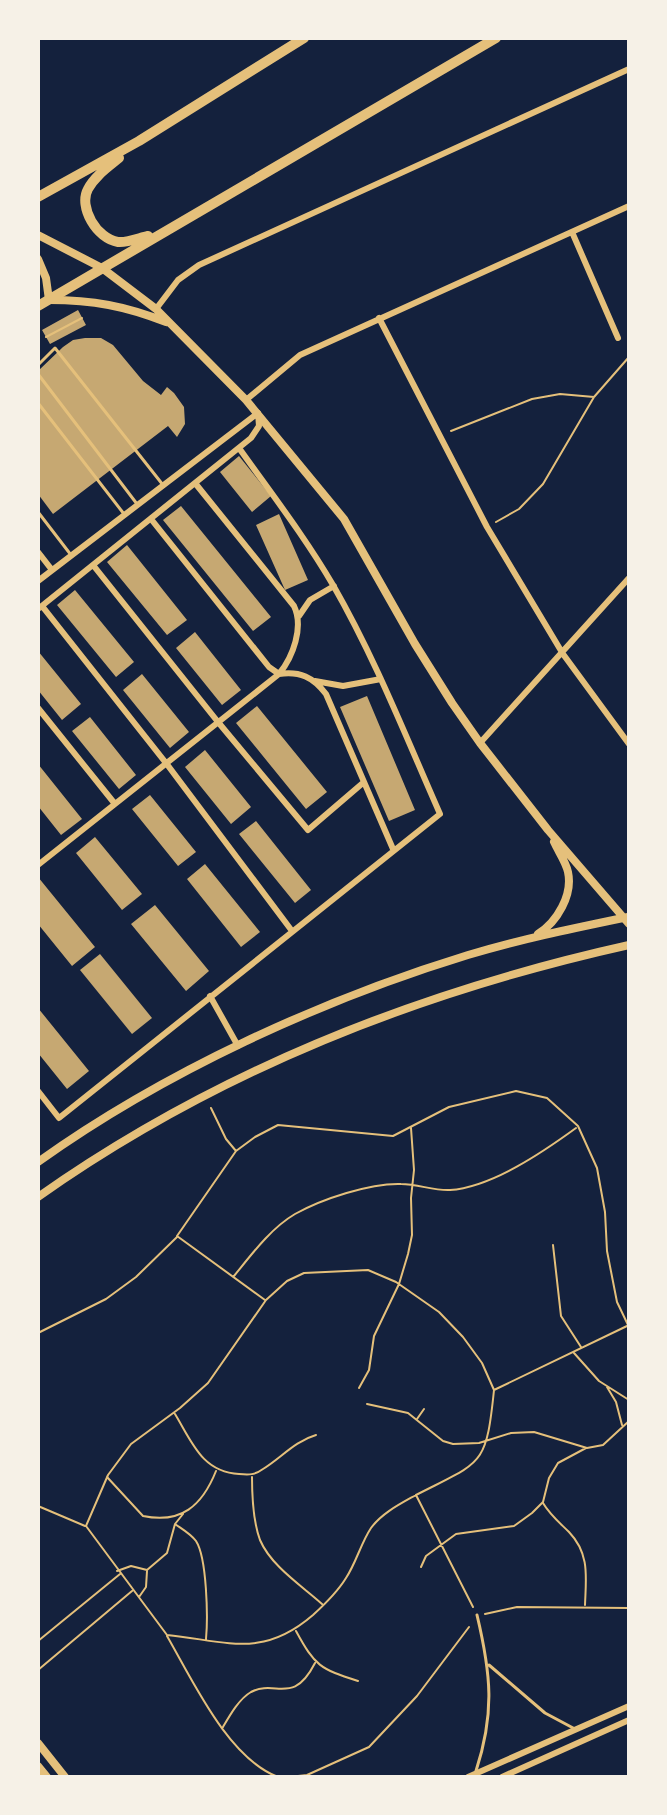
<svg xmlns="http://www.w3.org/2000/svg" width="667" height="1815" font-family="Jost,sans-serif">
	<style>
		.building { fill: #c6a872 }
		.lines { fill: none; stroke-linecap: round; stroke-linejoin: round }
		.path { stroke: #e5c07b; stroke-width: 2 }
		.service { stroke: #e5c07b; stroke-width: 3 }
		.minor { stroke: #e5c07b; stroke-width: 6 }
		.tertiary { stroke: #e5c07b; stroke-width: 8 }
		.trunk { stroke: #e5c07b; stroke-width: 10 }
	</style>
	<rect width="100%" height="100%" fill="#14213d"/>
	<path class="building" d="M78,310L86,325L50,344L42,330Z
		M85,338H101L113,345L143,381L161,395L167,387L174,393L184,407L185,424L177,437L168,426L53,514L38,494V371L63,347L73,340Z
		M239,456L271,496L252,512L220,472Z
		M181,506L271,617L253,631L163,520Z
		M279,514L308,580L285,590L256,525Z
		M127,545L187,620L167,635L107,562Z
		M75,590L134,662L116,677L57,605Z
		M195,632L241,690L222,705L176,648Z
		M38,651L81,704L62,720L38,690Z
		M142,674L189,732L170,748L123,690Z
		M367,696L415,810L389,821L340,707Z
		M257,706L327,792L306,809L236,723Z
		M90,717L136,775L119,789L72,731Z
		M205,750L251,807L231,824L185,767Z
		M38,764L82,819L61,835L38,806Z
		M150,795L196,852L178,866L132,809Z
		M256,821L311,890L295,903L239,834Z
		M95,837L142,894L122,910L76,853Z
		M205,864L260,932L241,947L187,879Z
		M38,877L95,947L72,966L38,924Z
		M155,905L209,971L186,991L131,924Z
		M100,954L152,1018L132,1034L80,970Z
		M38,1008L89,1071L67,1089L38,1053Z"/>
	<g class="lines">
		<path class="path" d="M46,337L82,318
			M451,431L532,399L560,394L594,397
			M496,522L519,509L543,484L594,397L629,357
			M211,1108L226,1139L236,1151
			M553,1245L561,1316L581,1347
			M234,1276C251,1255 271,1228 295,1214C322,1199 370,1183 401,1184C418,1184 434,1191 450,1190C492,1187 543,1152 576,1128
			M265,1300L177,1236L236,1151L255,1137L278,1125L393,1136L449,1107L516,1091L547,1098L578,1126L597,1168L605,1212L607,1251L617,1302L629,1327
			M38,1333L106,1299L136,1277L177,1237
			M574,1353L599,1381L629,1400
			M607,1387L616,1402L622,1425
			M359,1388L369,1370L374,1336L399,1284L408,1254L412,1235L411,1198L414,1170L411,1128
			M367,1404L408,1413L443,1441L453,1444L479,1443L511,1433L534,1432L587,1448L603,1445L629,1421
			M175,1414C192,1442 202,1472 239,1474C249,1475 255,1475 263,1469C281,1458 295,1441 316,1435
			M417,1419L424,1409
			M107,1477L143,1516C181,1524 202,1506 216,1471
			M252,1477C252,1497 253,1521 260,1540C271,1566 302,1586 322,1604
			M416,1495C482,1461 486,1468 494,1390L627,1326
			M543,1503C550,1515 560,1523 569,1532C590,1554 586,1577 585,1605
			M38,1506L85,1526
			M175,1524C182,1529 191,1534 196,1541C207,1558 208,1618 206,1639
			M421,1567L426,1556L456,1534L514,1526L532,1513L543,1502L549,1478L558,1463L586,1448
			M117,1571L131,1566L147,1570L167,1553L175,1524L183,1514
			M139,1597L146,1587L147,1571
			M473,1607L416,1495C400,1504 382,1513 371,1528C361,1543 356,1563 346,1578C338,1591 324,1605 313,1615C262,1659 227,1641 167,1635L86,1526L108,1475L131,1444L180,1408L208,1383L266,1300L287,1281L304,1273L368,1270L396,1282L439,1312L463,1337L482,1363L494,1390
			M485,1614L517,1607L629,1608
			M296,1631C315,1666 320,1669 358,1681
			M167,1636C193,1681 228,1758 278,1777
			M38,1641L120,1574
			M38,1670L132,1591
			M223,1727C230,1715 239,1699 251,1692C276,1679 293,1706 315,1663
			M289,1777L307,1775L369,1747L417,1696L469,1627"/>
		<path class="service" d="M38,365L55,348L163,485
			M38,374L137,504
			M38,403L124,514
			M38,512L71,555
			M489,1665L545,1713L575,1729
			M476,1771C495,1713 491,1674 477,1615"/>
		<path class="minor" d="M572,232L618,338
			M156,309L178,280L199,265L629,69
			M379,318L487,527L563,654L629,744
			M246,400L300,355L629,206
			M151,519L269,667L279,674C293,657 304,627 294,606L195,483
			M38,552L52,570
			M93,565L218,722L308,830L364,782
			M38,581L258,413
			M42,606L166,763L292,931
			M38,609L251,438L259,426L258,413
			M299,616L310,600L334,586
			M315,681L343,686L381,679
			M38,708L115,804
			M480,743L629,578
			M38,865L279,674C300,671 313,677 326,694L393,849
			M210,996L238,1046
			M38,1091L59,1118L440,814C406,737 375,658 333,585C305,537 271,493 239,448
			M468,1777L629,1706
			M502,1777L629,1720"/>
		<path class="tertiary" d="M38,235L102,268L156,309L246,400L344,519L415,644L452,703L480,743L548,830L629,924
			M38,259L46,278L49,300C93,300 125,306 166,322
			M538,934C557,922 573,895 568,872C566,862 558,851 554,842
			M38,1162C164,1072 321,1000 468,955C521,939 575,928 628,917
			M38,1197C215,1072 418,992 629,945
			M38,1743L65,1777
			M38,1766L47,1777"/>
		<path class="trunk" d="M119,158C108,167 95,176 88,189C78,207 97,239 118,242C127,243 139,238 148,236
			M38,197L139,141L304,38
			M38,306L496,38"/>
	</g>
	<rect width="667" height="1815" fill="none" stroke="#f6f1e7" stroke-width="80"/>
</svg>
